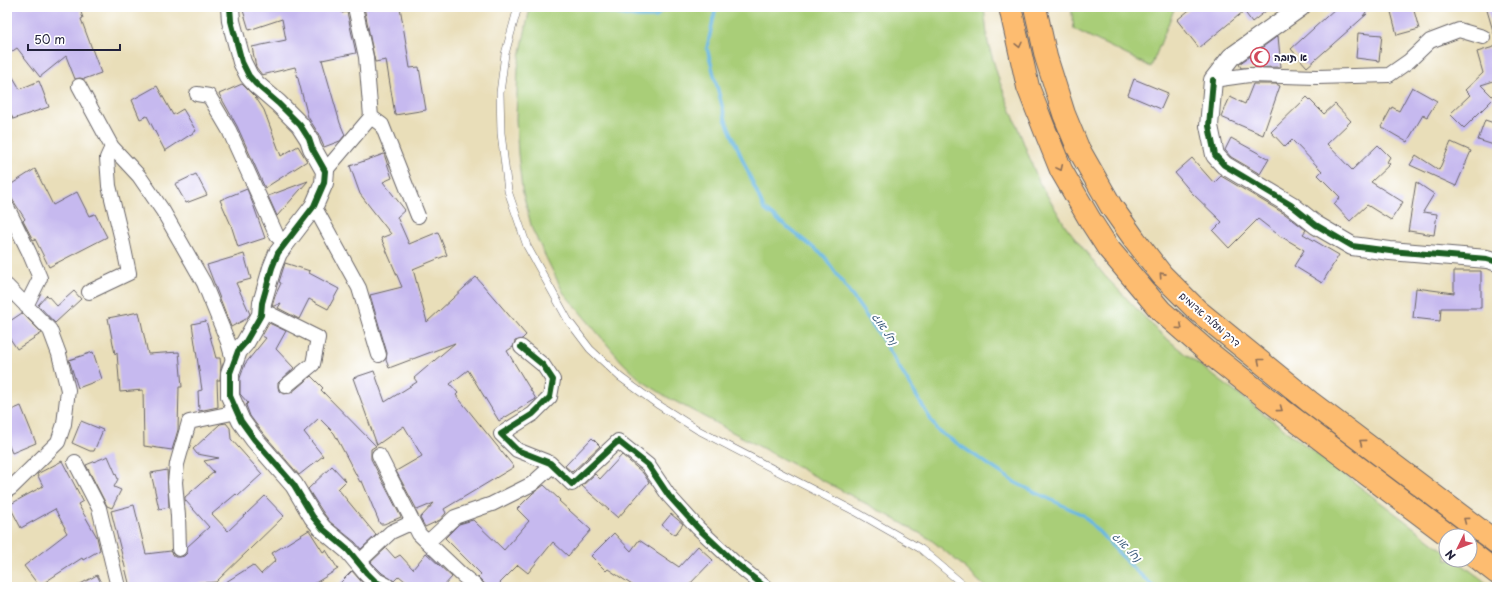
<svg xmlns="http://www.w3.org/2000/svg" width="1504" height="594" font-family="'Playpen Sans','Playpen Sans Hebrew',sans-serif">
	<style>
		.green { fill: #a9ce78; stroke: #66785a }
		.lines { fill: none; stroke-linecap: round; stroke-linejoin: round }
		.stream { stroke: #68b7e3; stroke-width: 3.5 }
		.building { fill: #c6b9ef }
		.service-casing { stroke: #686467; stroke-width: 8 }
		.minor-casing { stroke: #686467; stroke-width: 16 }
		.tertiary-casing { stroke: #686467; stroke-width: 20 }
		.trunk-casing { stroke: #686467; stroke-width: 24 }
		.service { stroke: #fff; stroke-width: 7 }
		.minor { stroke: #fff; stroke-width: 14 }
		.tertiary { stroke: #fff; stroke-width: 18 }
		.trunk { stroke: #fdbc70; stroke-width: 22 }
		.cycleway-casing { stroke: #fff; stroke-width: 8 }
		.cycleway { stroke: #1b5e20; stroke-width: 6 }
		.oneway { stroke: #906f56 }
		.labels { text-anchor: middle; stroke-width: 4; stroke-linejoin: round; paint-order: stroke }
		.poi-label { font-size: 10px; font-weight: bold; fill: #22223b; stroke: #fff; text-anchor: start }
		.street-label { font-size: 10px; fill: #22223b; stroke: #fff }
		.water-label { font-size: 11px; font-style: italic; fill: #3e5e7e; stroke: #fff }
	</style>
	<rect width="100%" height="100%" fill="#fff"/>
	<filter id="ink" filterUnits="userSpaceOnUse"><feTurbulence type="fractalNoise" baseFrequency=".025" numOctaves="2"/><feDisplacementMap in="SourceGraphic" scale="8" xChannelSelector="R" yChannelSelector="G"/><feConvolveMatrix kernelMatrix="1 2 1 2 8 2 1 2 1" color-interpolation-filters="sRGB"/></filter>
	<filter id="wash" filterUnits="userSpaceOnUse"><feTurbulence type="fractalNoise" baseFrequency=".012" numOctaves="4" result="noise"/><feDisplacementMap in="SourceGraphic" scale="16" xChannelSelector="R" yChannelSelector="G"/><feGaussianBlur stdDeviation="0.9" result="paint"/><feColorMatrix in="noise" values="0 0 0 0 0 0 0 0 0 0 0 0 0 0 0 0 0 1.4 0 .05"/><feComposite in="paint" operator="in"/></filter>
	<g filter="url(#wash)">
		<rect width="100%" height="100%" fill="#e9deb9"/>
		<path class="green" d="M530,7H984L988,43L999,80L1039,182L1065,225L1104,275L1157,330L1185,354L1446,552V560H1456L1492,587H985L962,565L930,539L891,517L667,397L642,381L622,362L563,292L532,229L522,189L518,154L516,119L518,67Z
			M1071,7H1175L1151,67L1074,29Z"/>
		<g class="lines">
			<path class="stream" d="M581,7L636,17H656L664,7
				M716,7L707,48L726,121L764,209L824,256L881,337L937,430L1016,483L1083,515L1133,568L1154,587"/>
		</g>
		<g id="blocks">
			<path class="building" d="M7,7H79L83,18L81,19L101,73L84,79L80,78L75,79L66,56L40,77L17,48L7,55Z
				M242,7H341L342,13L347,12L356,53L322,60L340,123L345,135L340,141L324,147L318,133L308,117L295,67L262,75L256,67L252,47L286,40L282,19L249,30Z
				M364,7H400L410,68L419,67L426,110L395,115L386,60L375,62Z
				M1193,7H1271L1252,22L1244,11L1199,48L1177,20Z
				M1337,7H1370L1363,16L1367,14L1307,67L1291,49Z
				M1395,7H1413L1419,29L1397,35L1390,8Z
				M1486,7H1497V34H1494Z
				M1358,33L1382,35L1379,61L1356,58Z
				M1278,36L1281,67L1241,68L1239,64Z
				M1497,46V80L1481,85L1494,98L1464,128L1450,114L1470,95L1465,90L1483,73L1477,52Z
				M7,67L20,89L39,81L49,107L13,119L7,106Z
				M1134,79L1168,93L1161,109L1128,95Z
				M242,84L256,98L264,110L281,156L298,146L307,161L265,188L237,126L219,94Z
				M1253,84H1276L1280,86L1263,135L1221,117L1230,97L1245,104Z
				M157,86L173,115L183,109L196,131L165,151L147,116L140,119L132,100Z
				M1412,87L1437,101L1427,117L1423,115L1407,142L1381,127L1392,107L1399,111Z
				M1307,97L1324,114L1335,104L1351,121L1327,144L1352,170L1378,145L1390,157L1387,162L1390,164L1371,182L1403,202L1391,220L1367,205L1350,221L1334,204L1340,197L1318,175L1322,171L1292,140L1285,147L1271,132Z
				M1485,120L1497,124V146L1478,140Z
				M1231,138L1269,159L1260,174L1231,157L1225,150Z
				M1451,142L1471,151L1456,186L1410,165L1416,155L1439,170Z
				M384,154L392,178L383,182L405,210L397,217L409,244L438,232L447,255L413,269L427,322L476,277L526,335L522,339L515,341L513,347L507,351L536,399L499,421L468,370L450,384L458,393L456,395L514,467L444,509L446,513L440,520L425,527L420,518L434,503L417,510L396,471L422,456L404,426L377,445L353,378L374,371L385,402L417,382L414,378L455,343L389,368L386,360L387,353L370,295L402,287L381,238L391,234L360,194L350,166Z
				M1192,158L1214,183L1221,176L1285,214L1306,230L1303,234L1339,255L1322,283L1294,266L1304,250L1282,237H1281L1258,219L1229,248L1213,231L1222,222L1191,192L1175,173Z
				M35,169L53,205L77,192L89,216L95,214L107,237L49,267L35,239L33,240L23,221L25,219L7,191V187Z
				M196,174L207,195L186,203L175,184Z
				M308,181L277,216L268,196Z
				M1416,182L1434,194L1423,212L1437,214L1434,235L1409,231L1408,232Z
				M247,189L253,204L265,238L238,247L231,225L220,200Z
				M244,254L251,279L236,283L250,314L246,319L231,327L207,265Z
				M285,263L310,271L309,273L339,289L328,309L309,299L299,319L278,308L281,303L274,306H272L275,296L281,283L279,282Z
				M1454,271H1481V308H1441L1440,321L1413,318L1416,288L1454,293Z
				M74,291L81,299L55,323L38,305L47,295L57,306Z
				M139,312L148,354L179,352L182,387H179L178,430L172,450L144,446L143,390L120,392L117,353L115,354L108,318Z
				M22,313L42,333L17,349L7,334V323Z
				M206,321L216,358H220L221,366L220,380H217L218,407L199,411L198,391L202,390L192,324Z
				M269,323L286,331L276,349L294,368L278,383V387L279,391L283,394L291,393L311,376L323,388L321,390L376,446L371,449V459L401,517L384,524H380L362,481L360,482L334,433L319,418L304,432L323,456L299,475L262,432L250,416L246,405L248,403L240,394V378L245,364L266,338L262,336Z
				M93,352L102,379L78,388L69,360Z
				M21,406L36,443L12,453L7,441V412Z
				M81,421L103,430L94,451H90L72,443Z
				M226,423L230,428L231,439L262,474L238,496L236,494L212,514L228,531L265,496L284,516L216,582L160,587H130L111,511L134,505L146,554L171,551L175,557H180L184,556L187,553V547L209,527L185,500V497L214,472L204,461L219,458L197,454L193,449L220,424Z
				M592,438L600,446L572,472L565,466Z
				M622,455L643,473L649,482L618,518L582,486L595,474L600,479Z
				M108,456L118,479L114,487L121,490L112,508L107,506L86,465Z
				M62,461L83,501L78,504L97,537L100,550L83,560L82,558L39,586L24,566L67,533L64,528H65L55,509L21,528L9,505L43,486L37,474Z
				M332,466L346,481L338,489L376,535L361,549L355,542L330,522L322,511L308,489Z
				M167,470L169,507L159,509L151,473Z
				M544,485L560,500L559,501L591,530L568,556L553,542L528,573L518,565L496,587H485V584L478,577L481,574L445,538L459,524L473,520L504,550L529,521L517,509L533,493Z
				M671,514L683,524L675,535L662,525Z
				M309,530L323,552L326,550L338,569L309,587H218L253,565L261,574L276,560L272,553Z
				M614,533L631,551L639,540L679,567L698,546L713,560L687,587H635L608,569L606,571L591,556Z
				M386,548L395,558L400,555L413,569L426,553L452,577L443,587H412L399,576L394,581L382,573L371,562Z
				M352,571L366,587H336Z
				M97,575L103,587H75Z"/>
		</g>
	</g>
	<g filter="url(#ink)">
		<use href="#blocks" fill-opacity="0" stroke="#686467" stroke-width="1"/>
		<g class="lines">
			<defs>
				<path id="service" d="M518,7L505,54L500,93L501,133L508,191L527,246L568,320L590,349L620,377L657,404L698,430L858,513L921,549L966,587"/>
				<path id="minor" d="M1213,80L1249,75L1317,77L1389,75L1409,61L1430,41L1459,30L1483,37
					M79,86L112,147L139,176L163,211L204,283L228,342L234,363
					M197,94L209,96L229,130L277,236L285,243
					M371,117L382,125L418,216
					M325,171L371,117L366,57L355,7
					M314,206L359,288L379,355
					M7,207L29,252L40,278L26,306
					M7,286L50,330L59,354L68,390L64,424L58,442L11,488L7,490
					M89,292L129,273L123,244L109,186L107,158L112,147
					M262,310L318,338L313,364L286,386
					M521,347L543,365L553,380L550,397L533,414L501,434L517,450L550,463L572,484L618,441L648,465L669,496L698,528L734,562L765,587
					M379,455L419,534L462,575L477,587
					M75,462L99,508L118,587
					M428,542L455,517L492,504L532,484L552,466
					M179,549L178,516L175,482L177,464L189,422L237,412
					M359,562L391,532L413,522"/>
				<path id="tertiary" d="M230,7L231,21L242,62L249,76L256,84L278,103L300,125L309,139L312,148L325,171L324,183L314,206L278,253L272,268L262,303L261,315L245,343L238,351L230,373V396L241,421L254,439L294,485L313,517L323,529L348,550L367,573L376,582L386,587
					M1301,7L1231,57L1213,80L1209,126L1215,155L1224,165L1291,205L1316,225L1352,246L1390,251L1487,259L1497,262"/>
				<path id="trunk" d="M1010,7L1028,87L1044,128L1061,170L1090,220L1108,248L1161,311L1208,352L1274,404L1449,536
					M1035,7L1046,57L1064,114L1078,148L1111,206L1135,240L1162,275L1197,310L1310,402L1497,543
					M1470,552L1497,573"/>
			</defs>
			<use href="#service" class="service-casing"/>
			<use href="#minor" class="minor-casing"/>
			<use href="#tertiary" class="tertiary-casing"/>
			<use href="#trunk" class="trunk-casing"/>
			<use href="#service" class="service"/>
			<use href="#minor" class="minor"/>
			<use href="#tertiary" class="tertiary"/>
			<use href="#trunk" class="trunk"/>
			<defs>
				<path id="cycleway" d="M230,7L231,21L242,62L249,76L256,84L278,103L300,125L309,139L312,148L325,171L324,183L314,206L278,253L272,268L262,303L261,315L245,343L238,351L230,373V396L241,421L254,439L294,485L313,517L323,529L348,550L367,573L376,582L386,587
					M1213,80L1209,126L1215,155L1224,165L1291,205L1316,225L1352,246L1390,251L1487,259L1497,262
					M521,347L543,365L553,380L550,397L533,414L501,434L517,450L550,463L572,484L618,441L648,465L669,496L698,528L734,562L765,587"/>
			</defs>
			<use href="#cycleway" class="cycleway-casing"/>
			<use href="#cycleway" class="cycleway"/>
		</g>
		<defs><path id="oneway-chevron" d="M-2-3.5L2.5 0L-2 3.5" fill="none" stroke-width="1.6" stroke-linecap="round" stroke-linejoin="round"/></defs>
		<g class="oneway">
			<use href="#oneway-chevron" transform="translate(1019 45) rotate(77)"/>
			<use href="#oneway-chevron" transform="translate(1060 168) rotate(65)"/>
			<use href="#oneway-chevron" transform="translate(1162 275) rotate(-132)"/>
			<use href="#oneway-chevron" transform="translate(1180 327) rotate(42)"/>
			<use href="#oneway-chevron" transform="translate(1260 361) rotate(-141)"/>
			<use href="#oneway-chevron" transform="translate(1280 409) rotate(36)"/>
			<use href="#oneway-chevron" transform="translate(1362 442) rotate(-143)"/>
			<use href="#oneway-chevron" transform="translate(1466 520) rotate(-143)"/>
		</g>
	</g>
	<defs>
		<symbol id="mosque-ring" viewBox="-11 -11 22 22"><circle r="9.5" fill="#fff" stroke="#d1495b" stroke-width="1.5"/><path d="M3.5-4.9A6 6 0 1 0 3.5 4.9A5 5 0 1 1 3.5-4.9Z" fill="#d1495b"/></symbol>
	</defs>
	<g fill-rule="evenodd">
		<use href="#mosque-ring" x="1249" y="46" width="22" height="22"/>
	</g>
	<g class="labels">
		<g class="poi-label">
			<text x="1274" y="61">א תובה</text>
		</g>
		<g class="street-label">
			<text transform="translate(1210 319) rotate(41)" y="4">דרך מעלה אדומים</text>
		</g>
		<g class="water-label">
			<text transform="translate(885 329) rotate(56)" y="4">נחל אוג</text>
			<text transform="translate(1127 547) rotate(46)" y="4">נחל אוג</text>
		</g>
	</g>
	<rect width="1504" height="594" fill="none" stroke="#fff" stroke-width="24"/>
	<g transform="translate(1458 548) rotate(227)"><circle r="19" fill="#ffffff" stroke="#a7a7b1"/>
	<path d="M0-3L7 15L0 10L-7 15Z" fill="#d1495b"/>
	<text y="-6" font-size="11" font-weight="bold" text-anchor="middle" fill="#22223b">N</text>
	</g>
	<path d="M28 44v6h92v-6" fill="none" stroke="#22223b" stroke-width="2"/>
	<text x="34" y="44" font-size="12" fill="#22223b" stroke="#ffffff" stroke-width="3" paint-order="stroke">50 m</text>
</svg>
